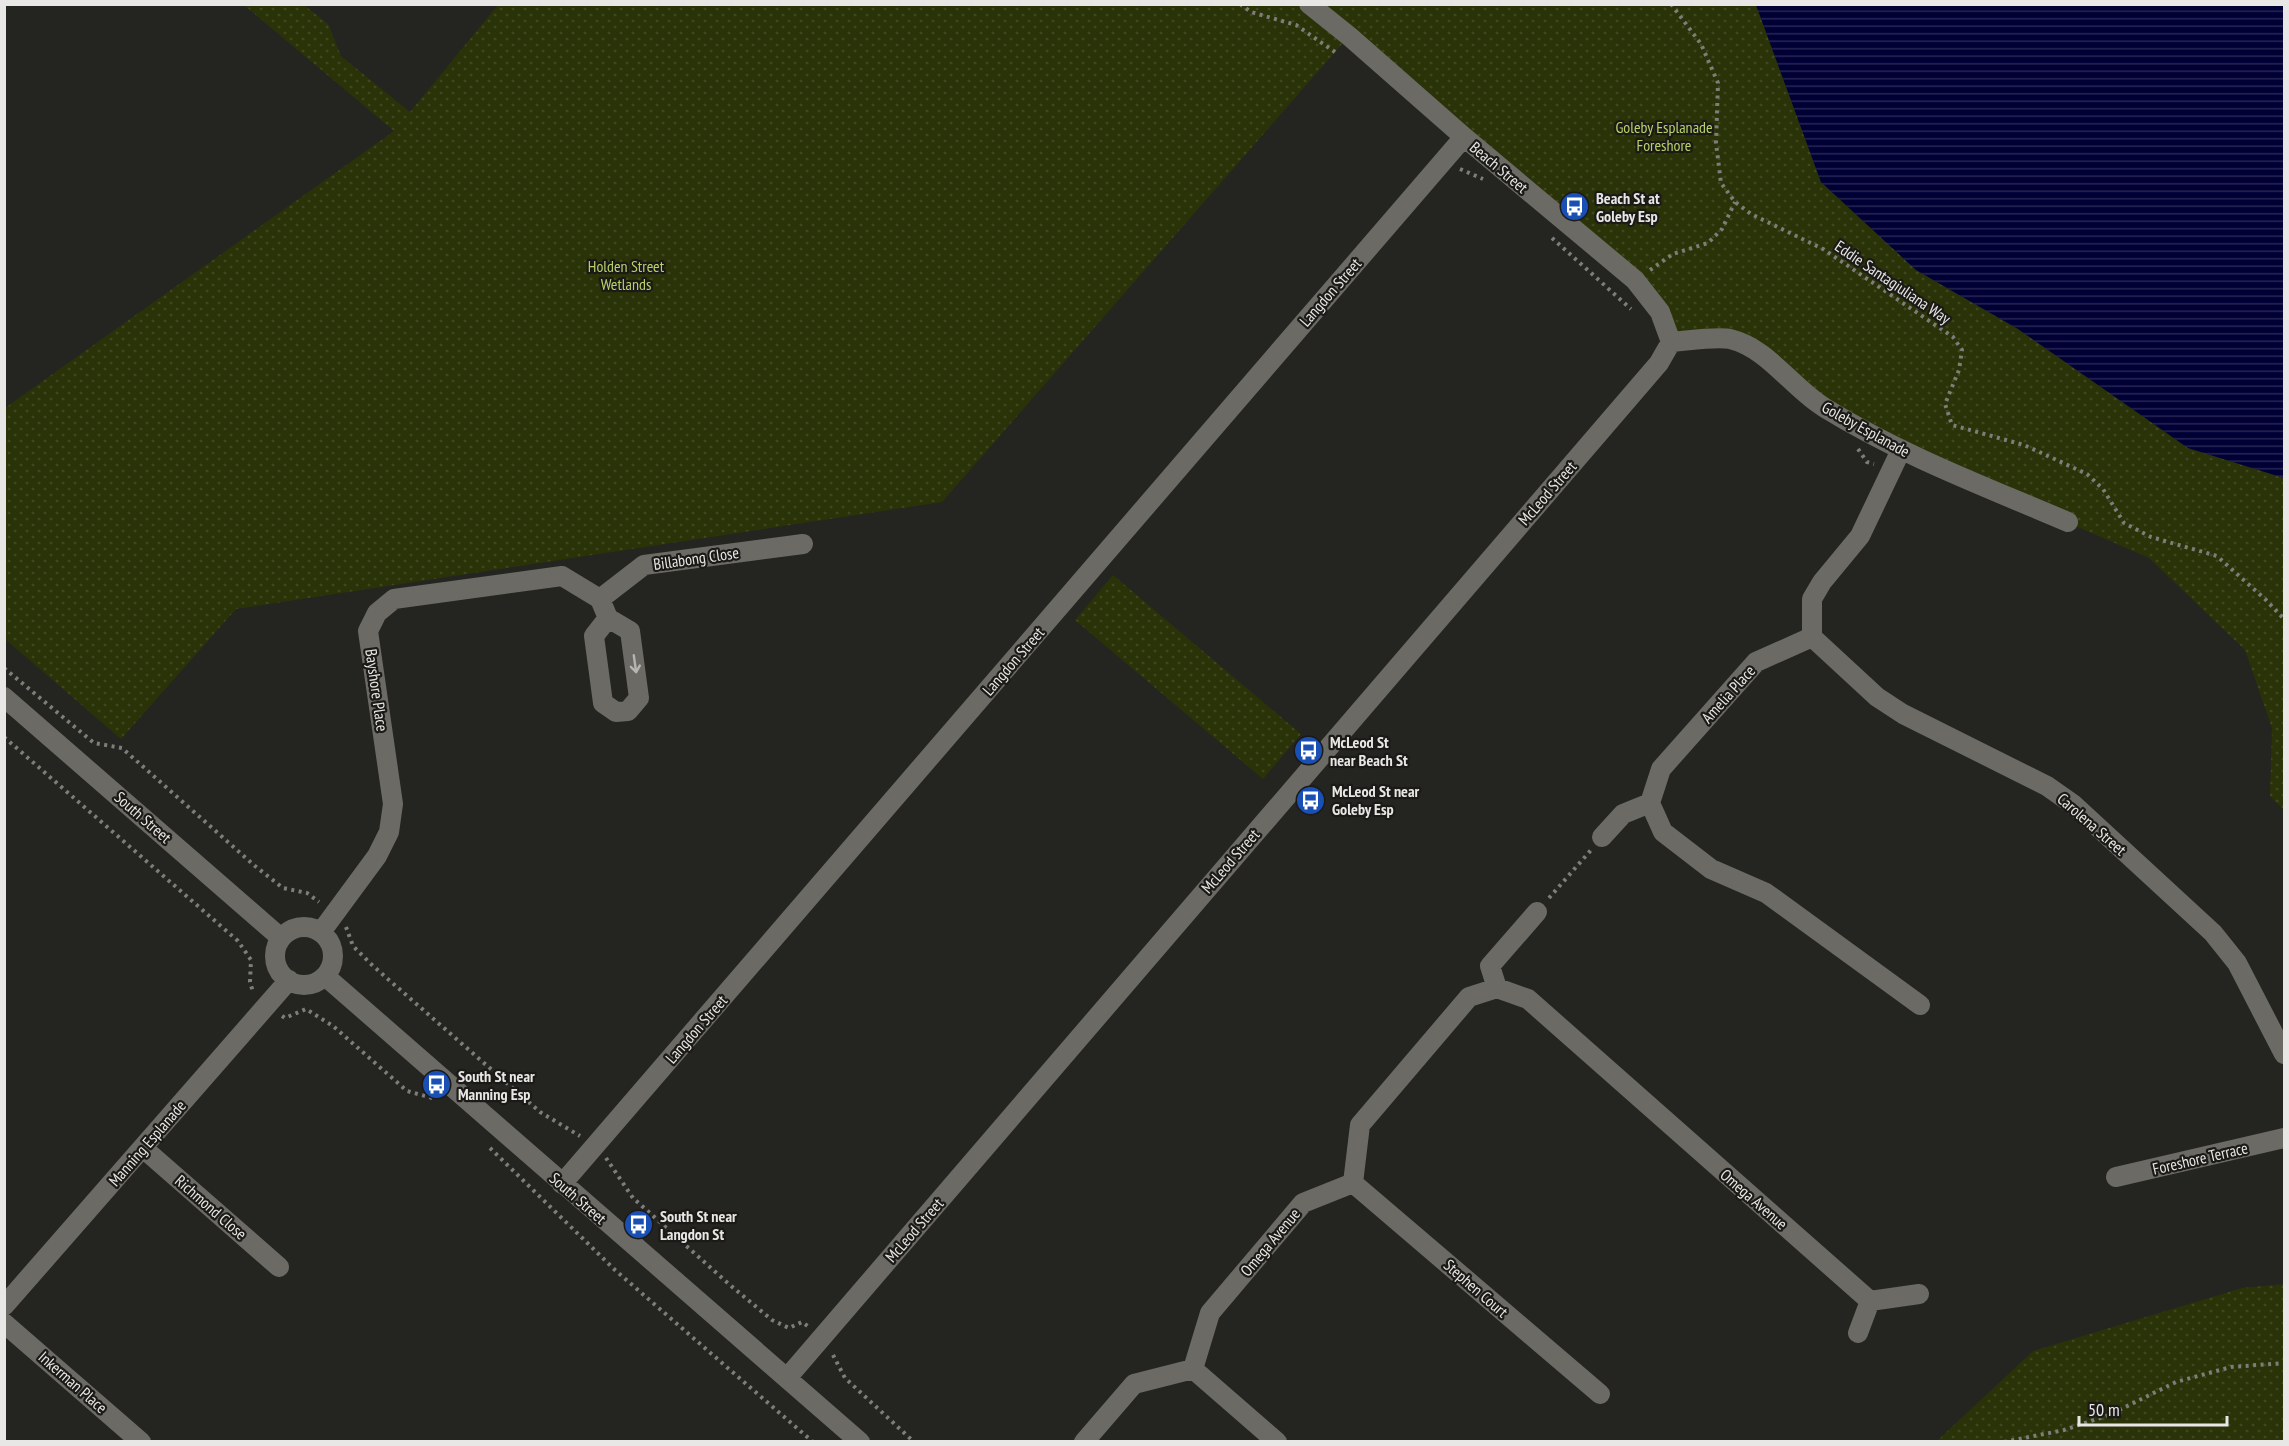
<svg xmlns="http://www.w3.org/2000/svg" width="2289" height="1446" font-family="'PT Sans Narrow',sans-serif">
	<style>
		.park { fill: url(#park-dots) }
		.water { fill: url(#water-rules) }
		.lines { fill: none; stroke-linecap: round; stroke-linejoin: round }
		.path { stroke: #7d7d7a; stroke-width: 4; stroke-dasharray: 3 4.5; stroke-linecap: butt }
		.minor { stroke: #6b6a65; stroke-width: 20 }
		.oneway { stroke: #b6b5b2 }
		.labels { text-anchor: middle; stroke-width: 4.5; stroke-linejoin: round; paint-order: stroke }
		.park-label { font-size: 16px; fill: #b8d268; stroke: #1b1a17 }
		.street-label { font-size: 16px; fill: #e8e7e5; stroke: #1b1a17 }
		.poi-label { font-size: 16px; font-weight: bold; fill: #e8e7e5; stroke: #1b1a17; text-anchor: start }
	</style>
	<defs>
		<pattern id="park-dots" width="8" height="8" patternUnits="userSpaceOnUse" patternTransform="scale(1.5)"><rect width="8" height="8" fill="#2a3308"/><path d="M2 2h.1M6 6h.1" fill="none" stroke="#3f4720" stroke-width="1.8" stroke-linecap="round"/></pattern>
		<pattern id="water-rules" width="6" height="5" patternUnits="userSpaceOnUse" patternTransform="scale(1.5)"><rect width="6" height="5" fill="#010035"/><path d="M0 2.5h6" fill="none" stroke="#262552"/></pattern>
	</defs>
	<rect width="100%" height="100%" fill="#242420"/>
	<path class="park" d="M244,5H304L328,24L341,56L410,112L498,5H1756L1821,182L1916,270L2018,329L2188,448L2284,478V810L2270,796L2272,728L2245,650L2149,558L1901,450L1755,349L1671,342L1660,312L1349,36L942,502L236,609L121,739L5,639V408L394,131Z
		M1113,575L1301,734L1263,779L1075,620Z
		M2284,1284V1441H1937L2033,1351L2242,1288Z"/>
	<path class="water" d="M1756,5H2284V478L2188,448L2018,329L1916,270L1821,182Z"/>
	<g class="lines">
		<path class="path" d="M1240,4L1251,12L1296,25L1335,52
			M1671,4L1701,44L1718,83L1716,143L1721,183L1735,202L1751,214L1823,249L1953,337L1962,350L1959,370L1945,404L1952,425L2024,445L2087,474L2103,489L2124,523L2151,537L2217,556L2265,599L2284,619
			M1460,169L1483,179
			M1552,238L1631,309
			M1650,270L1673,254L1708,243L1722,229L1735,202
			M1858,449L1867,462L1874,464
			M4,668L94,743L122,748L255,866L283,888L307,893L319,902
			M4,737L238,941L251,960L250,982L253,992
			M1549,898L1591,850
			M346,927L353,946L373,966L540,1112L580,1136
			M282,1016L285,1018L306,1009L333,1026L407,1091L436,1099
			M490,1148L615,1270L813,1442
			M606,1158L633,1198L730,1285L772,1320L789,1328L802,1322L809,1327
			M833,1355L845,1378L914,1442
			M2004,1442L2064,1430L2109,1415L2176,1382L2231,1367L2284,1363"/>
		<path class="minor" d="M1309,4L1349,36L1464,137L1635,280L1660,312L1671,342
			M1671,342C1686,341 1717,336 1730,339C1768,348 1792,388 1825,408C1901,455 1986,487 2068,522
			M1901,450L1860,536L1822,582L1812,599V637L1756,662L1661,769L1650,803L1663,832L1711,869L1766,893L1920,1005
			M600,599L644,565L803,544
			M1812,637L1877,697L1903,714L2047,786L2074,805L2213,933L2237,963L2284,1054
			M4,697L281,938
			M1602,837L1623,814L1650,803
			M275 956a29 29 0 1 1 58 0a29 29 0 1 1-58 0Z
			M321,932L377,856L389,832L393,804L368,631L377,613L394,599L562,576L600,599L608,618L630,631L639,698L628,711L616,712L603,703L594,636L608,618
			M325,976L860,1442
			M1497,988L1490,966L1537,912
			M143,1148L279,1267
			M2116,1177L2284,1138
			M1353,1183L1600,1394
			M562,1184L1464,137
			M4,1306L289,980
			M4,1323L141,1442
			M1858,1333L1870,1301L1919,1294
			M1193,1369L1277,1442
			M787,1378L1659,363L1671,342
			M1084,1442L1134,1384L1193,1369L1210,1313L1303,1203L1353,1183L1360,1125L1469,997L1497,988L1528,999L1870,1301"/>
	</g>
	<defs><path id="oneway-shaft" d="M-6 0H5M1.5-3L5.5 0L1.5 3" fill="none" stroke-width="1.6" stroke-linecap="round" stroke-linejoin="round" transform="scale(1.5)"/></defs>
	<use class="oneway" href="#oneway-shaft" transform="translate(635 664) rotate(82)"/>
	<defs>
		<symbol id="bus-disc" viewBox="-11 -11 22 22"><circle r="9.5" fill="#1a4fb4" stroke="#1b1a17"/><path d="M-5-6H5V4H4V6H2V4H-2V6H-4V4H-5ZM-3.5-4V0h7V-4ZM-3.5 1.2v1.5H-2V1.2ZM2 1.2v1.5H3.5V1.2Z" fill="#fff"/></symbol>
	</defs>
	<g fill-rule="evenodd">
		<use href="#bus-disc" x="1558" y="190" width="33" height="33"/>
		<use href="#bus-disc" x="1292" y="734" width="33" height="33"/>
		<use href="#bus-disc" x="1294" y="784" width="33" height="33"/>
		<use href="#bus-disc" x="420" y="1068" width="33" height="33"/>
		<use href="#bus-disc" x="622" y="1208" width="33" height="33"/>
	</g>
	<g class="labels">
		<g class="park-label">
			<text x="1664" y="133">Goleby Esplanade<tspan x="1664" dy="18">Foreshore</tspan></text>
			<text x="626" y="272">Holden Street<tspan x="626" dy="18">Wetlands</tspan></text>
		</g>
		<g class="street-label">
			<text transform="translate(1499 167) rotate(40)" y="6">Beach Street</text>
			<text transform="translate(1893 282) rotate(34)" y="6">Eddie Santagiuliana Way</text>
			<text transform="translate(1330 292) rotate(-49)" y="6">Langdon Street</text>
			<text transform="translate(1866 429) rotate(29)" y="6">Goleby Esplanade</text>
			<text transform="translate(1547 493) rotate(-49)" y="6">McLeod Street</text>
			<text transform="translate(696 558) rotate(-8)" y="6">Billabong Close</text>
			<text transform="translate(1013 661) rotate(-49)" y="6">Langdon Street</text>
			<text transform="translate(377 690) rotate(82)" y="6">Bayshore Place</text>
			<text transform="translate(1728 694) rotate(-48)" y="6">Amelia Place</text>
			<text transform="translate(143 817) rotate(41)" y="6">South Street</text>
			<text transform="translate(2092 824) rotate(41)" y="6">Carolena Street</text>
			<text transform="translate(1230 861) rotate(-49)" y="6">McLeod Street</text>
			<text transform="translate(696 1029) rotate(-49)" y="6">Langdon Street</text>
			<text transform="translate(147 1143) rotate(-49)" y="6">Manning Esplanade</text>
			<text transform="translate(2200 1158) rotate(-13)" y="6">Foreshore Terrace</text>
			<text transform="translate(578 1198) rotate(41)" y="6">South Street</text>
			<text transform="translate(1754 1199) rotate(41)" y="6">Omega Avenue</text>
			<text transform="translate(211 1207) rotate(41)" y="6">Richmond Close</text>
			<text transform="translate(914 1230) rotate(-49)" y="6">McLeod Street</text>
			<text transform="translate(1270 1242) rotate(-50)" y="6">Omega Avenue</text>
			<text transform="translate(1476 1288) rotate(41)" y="6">Stephen Court</text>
			<text transform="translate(73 1382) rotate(41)" y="6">Inkerman Place</text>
		</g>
		<g class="poi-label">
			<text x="1596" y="204">Beach St at<tspan x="1596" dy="18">Goleby Esp</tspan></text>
			<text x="1330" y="748">McLeod St<tspan x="1330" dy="18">near Beach St</tspan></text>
			<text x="1332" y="797">McLeod St near<tspan x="1332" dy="18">Goleby Esp</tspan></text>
			<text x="458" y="1082">South St near<tspan x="458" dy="18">Manning Esp</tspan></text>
			<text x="660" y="1222">South St near<tspan x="660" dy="18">Langdon St</tspan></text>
		</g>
	</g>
	<rect width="2289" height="1446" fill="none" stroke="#e8e7e5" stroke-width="12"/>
	<path d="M2079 1416v9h148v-9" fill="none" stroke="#e8e7e5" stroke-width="3"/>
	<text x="2088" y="1416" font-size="18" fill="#e8e7e5" stroke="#1b1a17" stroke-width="4.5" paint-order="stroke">50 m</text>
</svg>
